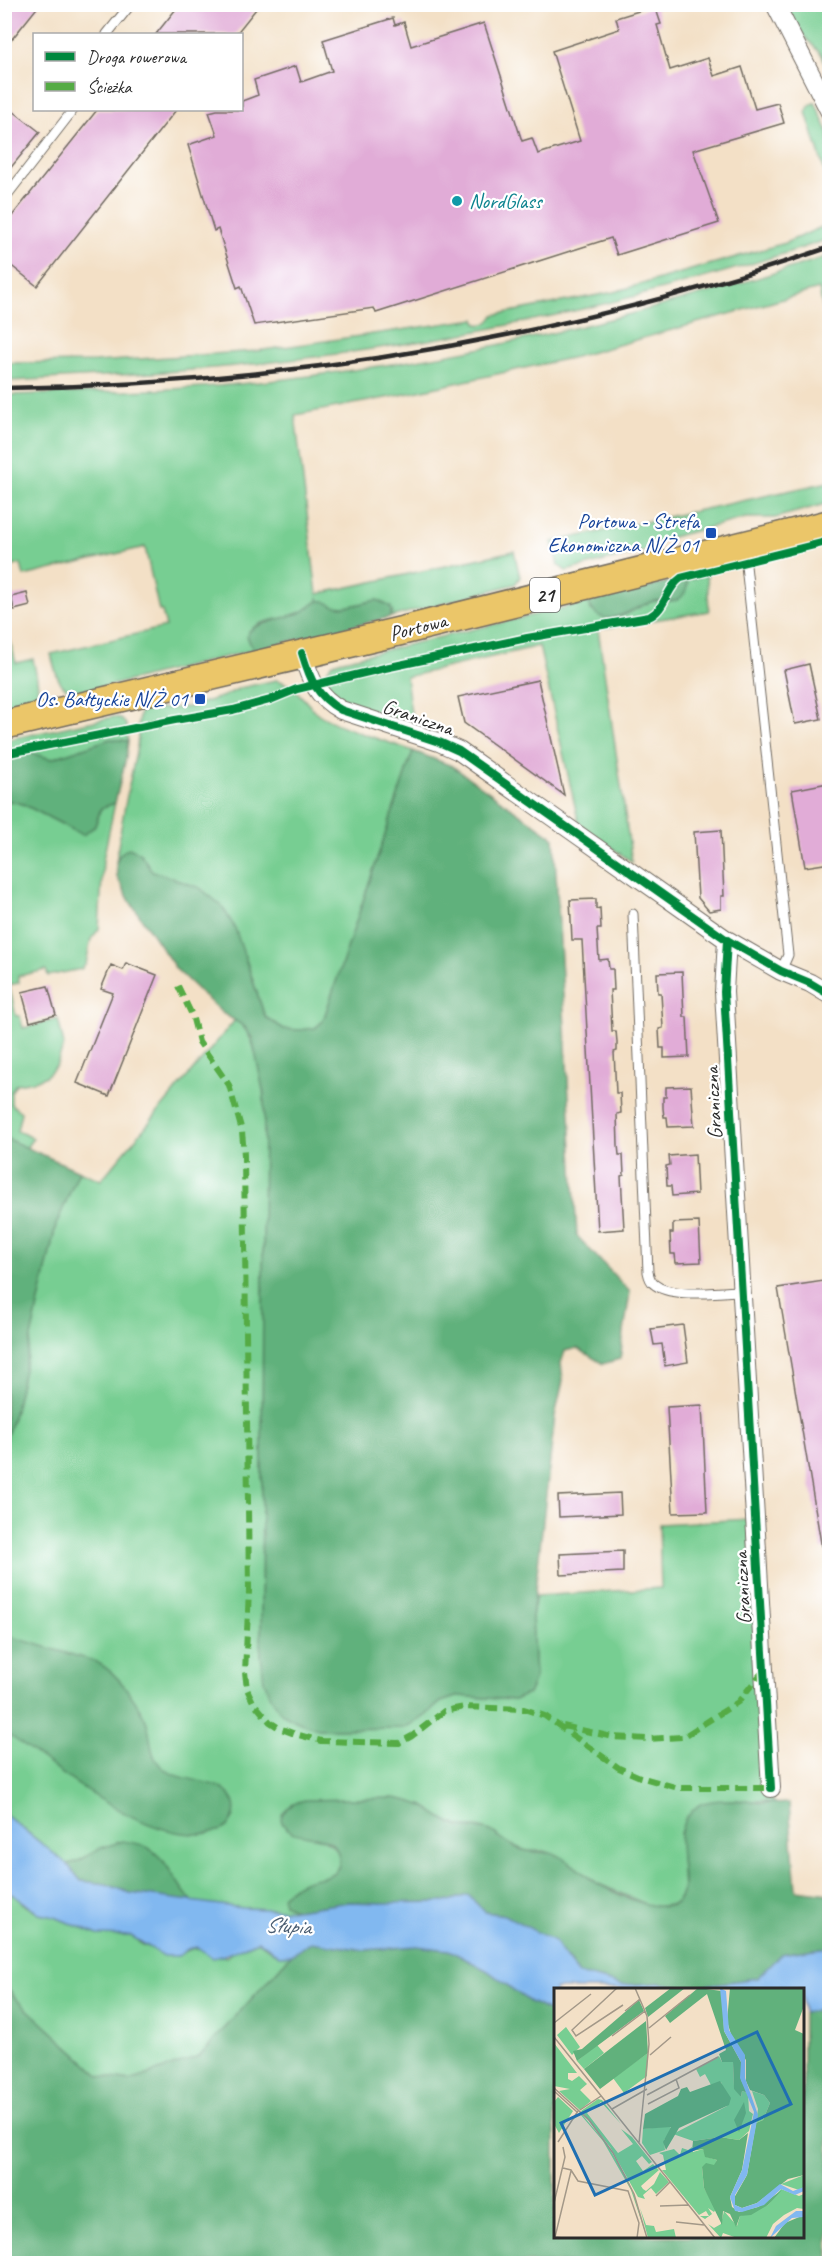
<svg xmlns="http://www.w3.org/2000/svg" width="834" height="2268" font-family="Caveat,sans-serif">
	<style>
		.green { fill: #77ce92; stroke: #517c5e; stroke-width: 1.5 }
		.forest { fill: #61b17c; stroke: #466e54; stroke-width: 1.5 }
		.water { fill: #81b8f0; stroke: #56728e; stroke-width: 1.5 }
		.building { fill: #e1acd7 }
		.lines { fill: none; stroke-linecap: round; stroke-linejoin: round }
		.lane-casing { stroke: #716a61; stroke-width: 11 }
		.street-casing { stroke: #716a61; stroke-width: 20 }
		.primary-casing { stroke: #716a61; stroke-width: 31 }
		.lane { stroke: #fff; stroke-width: 9 }
		.street { stroke: #fff; stroke-width: 18 }
		.primary { stroke: #ebc669; stroke-width: 28 }
		.rail { stroke: #2b2b2b; stroke-width: 4.5 }
		.quiet { stroke: #54ab44; stroke-width: 6; stroke-dasharray: 12 6; stroke-linecap: butt }
		.cycleway-casing { stroke: #fff; stroke-width: 11 }
		.cycleway { stroke: #00873e; stroke-width: 8 }
		.culture-dot { fill: #0f9aa8; stroke: #fff; stroke-width: 2 }
		.transit-dot { fill: #1a4fb4; stroke: #fff; stroke-width: 2 }
		.labels { text-anchor: middle; stroke-width: 4.5; stroke-linejoin: round; paint-order: stroke }
		.shield { fill: #fff; stroke: #6b6b6b; stroke-width: 1.5 }
		.shield-label { font-size: 20px; font-weight: bold; fill: #2b2b2b }
		.culture-label { font-size: 21px; fill: #0d838f; stroke: #fff; text-anchor: start }
		.transit-label { font-size: 21px; fill: #164399; stroke: #fff; text-anchor: end }
		.street-label { font-size: 21px; fill: #2b2b2b; stroke: #fff }
		.water-label { font-size: 22px; font-style: italic; fill: #495c70; stroke: #fff }
		.inset-road { fill: none; stroke: #a39888; stroke-width: 1.5 }
		.view { fill: #1f6fb2; fill-opacity: 0.15; stroke: #1f6fb2; stroke-width: 3 }
		.inset-edge { fill: none; stroke: #2b2b2b; stroke-width: 3 }
	</style>
	<rect width="100%" height="100%" fill="#fff"/>
	<filter id="ink" filterUnits="userSpaceOnUse"><feTurbulence type="fractalNoise" baseFrequency=".0167" numOctaves="2"/><feDisplacementMap in="SourceGraphic" scale="12" xChannelSelector="R" yChannelSelector="G"/><feConvolveMatrix kernelMatrix="1 2 1 2 8 2 1 2 1" color-interpolation-filters="sRGB"/></filter>
	<filter id="wash" filterUnits="userSpaceOnUse"><feTurbulence type="fractalNoise" baseFrequency=".008" numOctaves="4" result="noise"/><feDisplacementMap in="SourceGraphic" scale="24" xChannelSelector="R" yChannelSelector="G"/><feGaussianBlur stdDeviation="1.35" result="paint"/><feColorMatrix in="noise" values="0 0 0 0 0 0 0 0 0 0 0 0 0 0 0 0 0 1.4 0 .05"/><feComposite in="paint" operator="in"/></filter>
	<g filter="url(#wash)">
		<rect width="100%" height="100%" fill="#f3e0c6"/>
		<path class="green" d="M786,5H829V72L822,55L800,32Z
			M815,102L829,134V185L806,112L810,105Z
			M829,224V239C595,318 351,363 104,376C71,377 38,380 5,381V363L95,362L257,351L475,319L477,324C485,326 490,322 494,315L614,292L785,243Z
			M829,256V338L819,289L575,357L396,396L295,415L317,594L514,551L520,577L515,584L391,617L393,611L377,600C365,602 350,608 338,608C330,608 328,602 320,601L318,597V601C312,604 308,609 302,612C287,621 254,617 247,636L253,650L80,693C58,691 56,674 51,654L166,627L162,611H159L145,547L24,576L21,564L6,568L13,606L5,609V395C98,392 193,391 286,379C390,366 496,348 598,322C676,303 753,280 829,256Z
			M829,482V503L775,518H746L664,539L648,550L566,571L558,565L552,542Z
			M707,574L709,611L598,629L632,862L579,824L539,646L406,677L413,728L345,705L330,692L326,673L331,664L339,661L588,602L591,610C598,613 607,619 614,618C633,617 642,596 670,601L688,585L687,580Z
			M4,619L16,663L33,659C41,696 43,702 4,711Z
			M276,680C294,683 304,701 316,712C332,726 390,742 413,751L323,1021L315,1028L300,1030L284,1029L265,1017L245,956L172,879L152,871L140,853L129,848L120,854L116,863C120,824 129,786 137,747C139,735 136,721 141,710L189,707L224,696L240,688Z
			M113,717L120,718L126,724L128,741L110,739L51,759L25,751L5,754V740Z
			M5,800L23,804L83,835L95,826L101,808L115,803L103,860L99,929L91,939L86,964L81,969L48,976L46,970L18,976L19,983L9,985L16,1016H20L23,1028L58,1019L64,1045L56,1066L46,1076L35,1081L16,1084L11,1092V1104L21,1112L17,1131L33,1138L26,1148L5,1138Z
			M235,1020C257,1033 258,1070 264,1094L261,1656L318,1729L403,1728L424,1717L441,1702L459,1696L514,1700L528,1694L535,1678L532,1617L536,1596L661,1588L659,1524L749,1519L765,1791L776,1804L765,1801L727,1800L701,1804L686,1817L680,1833L683,1892L677,1902L669,1905L653,1907L599,1884L561,1857L545,1851H527L504,1842L491,1831L477,1827H462L445,1820L422,1805L283,1823C294,1835 303,1832 317,1837C330,1841 349,1856 335,1871C331,1876 324,1876 318,1879C306,1885 295,1896 284,1904L295,1910L243,1908L193,1902L184,1893L163,1860L88,1857L77,1862L67,1864L5,1814V1441L14,1414L56,1225L79,1171L101,1180Z
			M4,1887L26,1906L39,1914L55,1917L98,1935L131,1936L143,1945L178,1956C197,1942 206,1950 226,1957L236,1950L258,1941L279,1956L291,1955L199,2057L130,2081L100,2076L16,1999L5,1983Z"/>
		<path class="forest" d="M676,580H687C688,588 685,596 677,600C670,603 661,599 654,601C632,607 602,636 588,602Z
			M377,600L391,607V617L253,650L247,636L249,631L257,626L302,612L318,601H325C339,613 360,603 377,600Z
			M110,739L128,741L126,758L115,803L101,808L95,826L83,835L23,804L5,800V754L25,751L51,759Z
			M413,751L452,766L554,838L577,1236L630,1292L620,1359L603,1364L577,1348L565,1351L561,1363L563,1381L555,1416L532,1617L535,1678L528,1694L514,1700L459,1696L441,1702L424,1717L404,1728L318,1729L298,1722L281,1713L271,1697L264,1681L261,1656L264,1094L252,1038L244,1026L222,1013L176,969L131,903L117,877L116,863L120,854L129,848L140,853L152,871L200,888L222,906L235,928L265,1017L284,1029L300,1030L315,1028L323,1021Z
			M5,1138L79,1171L56,1225L14,1414L5,1441Z
			M4,1635C26,1641 48,1648 70,1654C79,1657 92,1659 100,1664C119,1675 133,1697 144,1716C153,1732 147,1753 161,1766C178,1784 217,1777 230,1796C236,1804 236,1813 231,1822C226,1831 217,1831 208,1833C143,1843 56,1768 5,1732Z
			M394,1798C404,1800 416,1802 425,1807C437,1814 447,1824 461,1827C471,1829 481,1826 492,1832C504,1839 513,1849 527,1851C539,1853 548,1851 559,1856C574,1863 585,1877 600,1885C615,1893 662,1916 677,1902C695,1885 665,1835 692,1811C695,1808 699,1804 703,1803C731,1795 761,1806 789,1803L796,1890L829,1894V1947L781,1954L758,1978L685,1988L661,1983L622,1985L578,1974L568,1959L505,1915L485,1912L468,1895L446,1902L380,1903L350,1902L295,1910L284,1904L282,1896C289,1890 296,1884 306,1881C315,1877 329,1879 336,1870C339,1867 340,1862 339,1857C334,1830 305,1841 289,1830C269,1816 292,1803 305,1800Z
			M123,1841C129,1842 136,1843 142,1845C167,1854 175,1885 193,1902L130,1893L106,1884L81,1881L67,1864L77,1862L101,1848Z
			M311,1942L365,1950L417,1946L449,1950L488,1971L530,2002L555,2014V2236H802L803,2013L829,2007V2263H5L4,1984L16,1999L100,2076L130,2081L199,2057L291,1955Z"/>
		<path class="water" d="M4,1814L67,1864L81,1881L106,1884L130,1893L243,1908L295,1910L350,1902L380,1903L446,1902L468,1895L485,1912L505,1915L554,1941L578,1974L622,1985L661,1983L685,1988L757,1978L781,1954L829,1947V2007L803,2013L802,1989H555V2014L530,2002L488,1971L449,1950L417,1946L365,1950L311,1942L291,1955L279,1956L266,1945L258,1941C242,1946 229,1956 213,1958L197,1947L188,1949L178,1956H164L131,1936L98,1935L55,1917L39,1914L8,1891L5,1887Z"/>
		<g id="blocks">
			<path class="building" d="M4,4H40L4,49Z
				M180,4H260L236,34H156Z
				M655,6L661,24L657,25L670,70L708,58L714,76L742,67L755,109L778,103L784,123L693,150L719,223L617,255L611,238L376,313L374,308L254,325L241,286L237,288L218,229L214,231L188,145L217,135L209,112L217,110H242V101L258,95L254,80L296,66L301,82L332,71L323,40L393,18L395,25L404,22L411,46L484,23L522,141L532,138L538,154L580,141L552,51L619,29L616,18Z
				M4,104L40,132L4,176Z
				M97,110H176L37,286L4,260V226Z
				M27,593L30,606L14,610L11,597Z
				M809,664L821,719L795,724L784,670Z
				M538,680L564,795L464,723L458,697Z
				M828,783L830,863L805,867L792,790Z
				M721,830L724,896H721V909L709,911L698,898L694,832Z
				M596,899V909L600,908L601,929H597L599,960L608,959L609,969H613L614,990H610L612,1031H616L617,1042V1051L614,1052L616,1093H620L621,1113L617,1114L618,1145L619,1155H623L624,1175L621,1176L624,1229L598,1231L582,940H572L570,900Z
				M126,963L157,975L109,1096L77,1083L113,993L101,989L111,965L123,970Z
				M682,972L684,1017H687L689,1057L664,1058V1048H660L659,1029L663,1028L661,993H658L657,973Z
				M48,986L56,1015L30,1022L22,992Z
				M691,1086L694,1126L668,1127L667,1117H664L663,1108V1097H666V1087Z
				M695,1154L697,1194L672,1196L671,1186H667L666,1166L670,1165L669,1156Z
				M699,1222L701,1262L676,1263L675,1254H671L670,1233H673V1223Z
				M830,1280V1549H822L778,1288Z
				M683,1325L688,1362L665,1366L662,1344L654,1345L651,1329Z
				M702,1405L707,1512L673,1513L667,1407Z
				M620,1493L621,1514L559,1517L558,1496Z
				M623,1551V1572L561,1575L560,1554Z"/>
		</g>
	</g>
	<g filter="url(#ink)">
		<use href="#blocks" fill-opacity="0" stroke="#716a61" stroke-width="1.5"/>
		<g class="lines">
			<defs>
				<path id="lane" d="M107,34L131,4
					M4,199L73,110
					M744,547L788,955L781,971
					M633,914L648,1272C649,1277 650,1281 654,1284C671,1299 720,1291 742,1291"/>
				<path id="street" d="M775,4L830,112
					M302,653C310,679 316,696 341,710L439,742L459,751L727,940L781,971L810,983L830,995
					M727,940L724,992L771,1788"/>
				<path id="primary" d="M4,725L401,631L830,524"/>
			</defs>
			<use href="#lane" class="lane-casing"/>
			<use href="#street" class="street-casing"/>
			<use href="#primary" class="primary-casing"/>
			<use href="#lane" class="lane"/>
			<use href="#street" class="street"/>
			<use href="#primary" class="primary"/>
			<path class="rail" d="M4,388C285,385 564,338 830,247"/>
			<path class="quiet" d="M178,986L192,1015L199,1042L229,1085L242,1131L244,1155L249,1591L245,1672L247,1689L253,1702L270,1722L279,1728L295,1734L321,1741L399,1743L412,1736L444,1711L464,1707L524,1709L545,1716L619,1768L640,1777L678,1788H771
				M563,1726L613,1737L648,1739L683,1737L738,1702L764,1670"/>
			<defs>
				<path id="cycleway" d="M302,653C310,679 316,696 341,710L439,742L459,751L727,940L781,971L810,983L830,995
					M4,754L175,720L233,710L270,700L297,689L385,668L527,638L649,617C666,609 666,588 681,578L830,541
					M727,940L724,992L771,1788"/>
			</defs>
			<use href="#cycleway" class="cycleway-casing"/>
			<use href="#cycleway" class="cycleway"/>
		</g>
	</g>
	<circle class="culture-dot" cx="457" cy="201" r="6"/>
	<g class="transit-dot">
		<rect x="705" y="527" width="12" height="12" rx="3"/>
		<rect x="194" y="693" width="12" height="12" rx="3"/>
	</g>
	<g class="labels">
		<rect class="shield" x="530" y="578" width="30" height="34" rx="4.5"/>
		<g class="shield-label">
			<text x="545" y="602">21</text>
		</g>
		<g class="culture-label">
			<text x="469" y="208">NordGlass</text>
		</g>
		<g class="transit-label">
			<text x="699" y="528">Portowa - Strefa<tspan x="699" dy="24">Ekonomiczna N/Ż 01</tspan></text>
			<text x="188" y="706">Os. Bałtyckie N/Ż 01</text>
		</g>
		<g class="street-label">
			<text transform="translate(418 627) rotate(-14)" y="7">Portowa</text>
			<text transform="translate(418 717) rotate(19)" y="7">Graniczna</text>
			<text transform="translate(713 1103) rotate(-93)" y="7">Graniczna</text>
			<text transform="translate(742 1588) rotate(-93)" y="7">Graniczna</text>
		</g>
		<g class="water-label">
			<text transform="translate(288 1925) rotate(3)" y="8">Słupia</text>
		</g>
	</g>
	<g transform="translate(554 1988)">
		<rect width="250" height="250" fill="#f3e0c6"/>
		<path d="M12,39L26,59L18,67L3,47ZM0,55L23,85H14V91L18,93L25,88L33,96L26,102L37,113L26,122L5,103L16,101L0,98ZM43,57L50,65L30,81L23,73ZM94,65L93,88L70,105L59,90ZM165,68L168,74H179L180,98L187,109L188,103L194,105L195,123L199,126L195,143L185,152L166,149L139,153L119,146L173,118L167,94L157,97L151,86L146,89L142,81ZM198,103L210,107L216,115L209,132L202,135L204,121ZM4,109L19,123L5,145L0,136V114ZM44,111L48,112L67,136L47,114L33,125L64,165L79,156L67,141L78,149L98,174L95,176L88,168L82,173L89,183L99,176L105,182L87,198L89,201L92,203L100,196L106,184L115,194L102,206L97,200L89,207L91,211L84,209L56,159L27,123ZM26,124L52,155L73,190L82,212L93,250L77,202L49,153L26,126L18,133ZM116,138L118,143L110,152L111,162L96,167L88,155L89,141ZM138,159L139,164L149,161L153,169L163,172L161,177L148,179L150,200L162,221L160,224L154,220L158,226L151,231L146,228H155L152,223L145,227L108,182H112L109,167L105,165L120,161L126,167L128,160L134,162ZM250,187V199L245,202L227,196ZM227,201L245,208L250,206V221L243,220L230,227L219,236L212,250H183L169,245L167,250L154,236L160,240L167,236L170,223L183,238L186,228L214,217ZM86,220L92,237L100,238L102,244L120,241L122,250H94Z" fill="#77ce92"/>
		<path d="M117,0H131L94,29L91,20ZM144,0L168,3L170,43L187,74V92L194,105L188,103L187,109L180,101L179,74H168L165,66L172,62L153,6L116,35L111,28ZM176,0H250V18L241,42L250,46V187L234,191L203,215L188,220L181,217L180,210L193,187L202,135L209,132L216,115L210,107L196,102L192,93V72L179,53L173,33ZM85,12L90,23L23,73L19,63L28,61ZM92,33L94,65L46,101L30,81ZM166,93L177,110L175,117L125,140L112,162L109,154L117,139L89,141L91,126L124,108L127,101L133,99L136,104ZM190,114L192,125L185,144L180,132ZM194,145L188,182L176,209L178,219L185,224L204,219L228,202L214,217L197,227L186,228L182,239L176,226L169,223L168,237L150,200L148,179L152,175L160,177L163,172L151,169L149,161L138,163L139,153L166,149L185,152ZM250,227V250H220L231,235Z" fill="#61b17c"/>
		<path d="M166,0L172,3L175,42L191,67V90L204,127L193,187L181,207V217L188,220L203,215L226,196L239,203L250,199V203L241,207L227,201L210,217L188,224L181,223L176,209L188,182L200,124L186,90L187,74L170,43ZM242,223H250V229L238,230L216,250L222,238Z" fill="#81b8f0"/>
		<path class="inset-road" d="M63,0L18,42L22,48L69,17M81,0L93,28L95,56L85,155M71,23L86,11M0,35L37,6M95,40L136,7M58,48L91,23M0,49L161,250M96,67L117,49M0,100L35,132L59,165L80,206L93,250M0,103L23,124M93,107L164,69M94,116L125,100L122,91M58,121L93,101M26,122L47,108M4,154L24,123M0,172V199M9,180L17,182L24,193L74,203L85,235L83,250M102,208L116,194M0,215L11,169L9,159M106,218L135,217M122,234L150,237M9,250L1,249L17,183"/>
		<path class="view" d="M203,44L237,116L41,207L7,135Z"/>
		<rect width="250" height="250" class="inset-edge"/>
	</g>
	<rect width="834" height="2268" fill="none" stroke="#fff" stroke-width="24"/>
	<rect x="33" y="33" width="210" height="78" fill="#ffffff" stroke="#aaaaaa" stroke-width="1.5"/>
	<rect x="45" y="52" width="30" height="9" fill="#00873e" stroke="#aaaaaa" stroke-width="1.5"/>
	<text x="87" y="63" font-size="18" fill="#2b2b2b">Droga rowerowa</text>
	<rect x="45" y="82" width="30" height="9" fill="#54ab44" stroke="#aaaaaa" stroke-width="1.5"/>
	<text x="87" y="93" font-size="18" fill="#2b2b2b">Ścieżka</text>
</svg>
